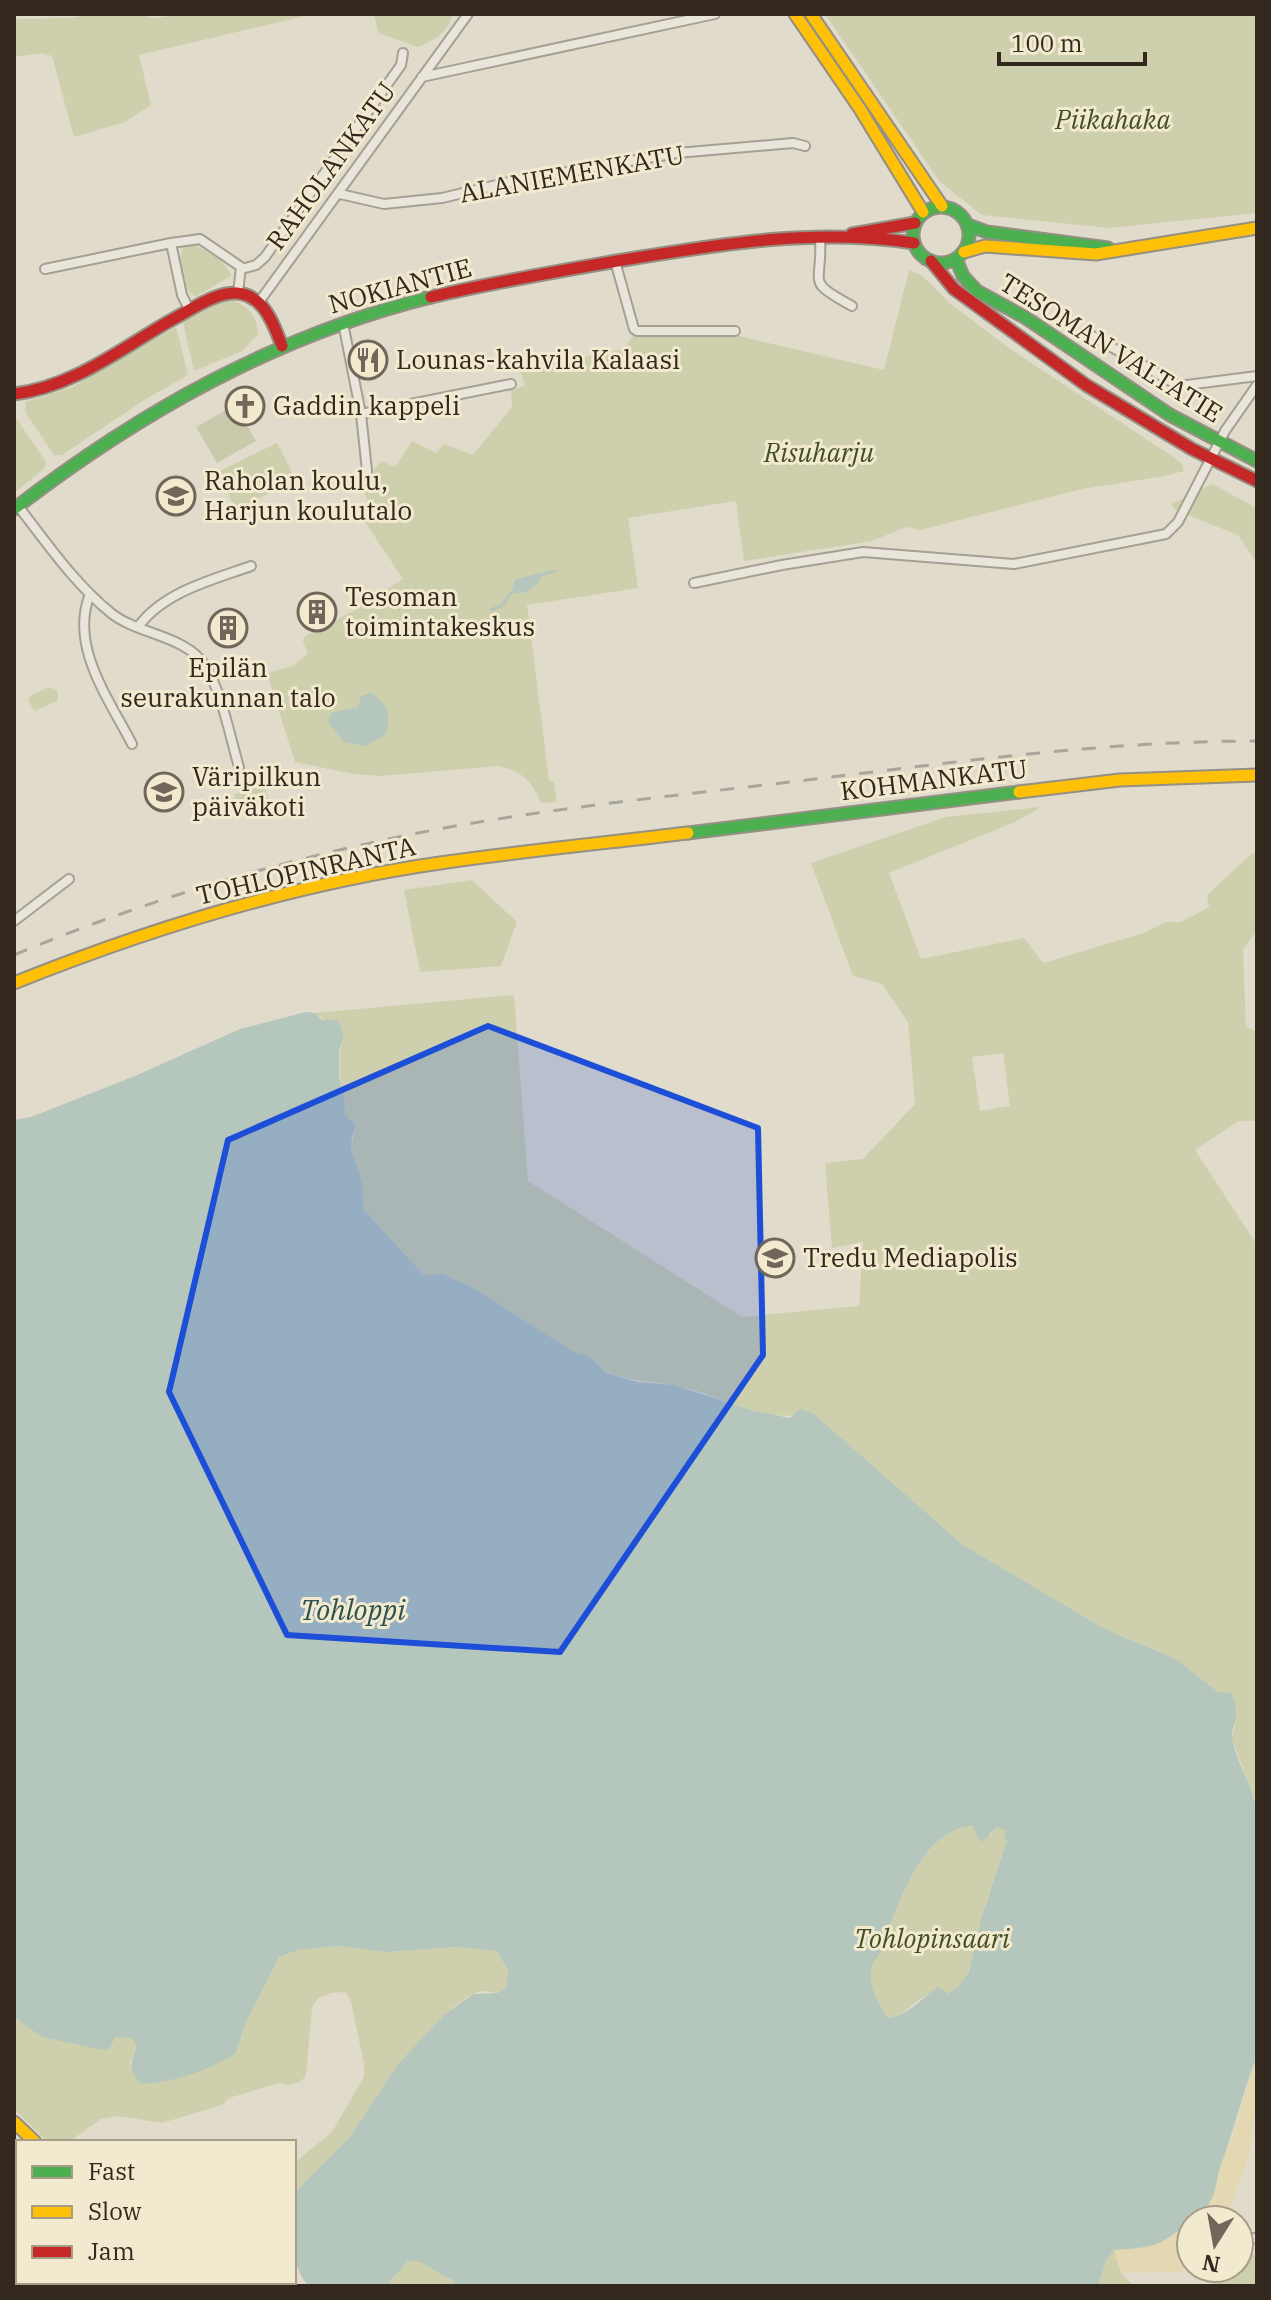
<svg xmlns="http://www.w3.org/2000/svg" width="1271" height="2300" font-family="'IBM Plex Serif',serif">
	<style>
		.green { fill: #ced0ad; fill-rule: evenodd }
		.sand { fill: #e3d8b2 }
		.cemetery { fill: #c9caac }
		.water { fill: #b5c6bc; fill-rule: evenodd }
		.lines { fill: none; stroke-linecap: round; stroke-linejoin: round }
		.stream { stroke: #b5c6bc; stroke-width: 3 }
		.street-casing { stroke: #a5a094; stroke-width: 12 }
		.fast-casing { stroke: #958f84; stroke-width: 15 }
		.slow-casing { stroke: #958f84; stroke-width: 15 }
		.jam-casing { stroke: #958f84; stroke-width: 15 }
		.street { stroke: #e9e5db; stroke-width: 8 }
		.fast { stroke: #4caf50; stroke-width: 11 }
		.slow { stroke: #ffc107; stroke-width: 11 }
		.jam { stroke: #c62828; stroke-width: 11 }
		.rail { stroke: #a8a59c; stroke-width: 3; stroke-dasharray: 14 14; stroke-linecap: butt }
		.marked { fill: #1d4ed8; fill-opacity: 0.2; stroke: #1d4ed8; stroke-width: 6; stroke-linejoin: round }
		.labels { text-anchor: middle; stroke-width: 6; stroke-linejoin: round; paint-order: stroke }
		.park-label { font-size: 26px; font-style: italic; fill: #424e25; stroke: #f2eacf }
		.street-label { font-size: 26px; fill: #33281d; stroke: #f2eacf }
		.poi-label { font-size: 26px; fill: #33281d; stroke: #f2eacf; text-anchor: start }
		.water-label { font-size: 28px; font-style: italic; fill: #2d5251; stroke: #f2eacf }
	</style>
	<rect width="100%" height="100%" fill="#e0dbca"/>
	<path class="green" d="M95,14H132L156,18L183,14H313L139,55L151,105L125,122L74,137L52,56L42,53L14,57V19L70,18Z
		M374,14H453C448,32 434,41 418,47L378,33Z
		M825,14H1257V213L1109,228L982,215L940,182Z
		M190,245C203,246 229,263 231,276L195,297C182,288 177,261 183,248Z
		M909,270L921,275L951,304L1006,346L1173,457L1182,464L1184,471L1165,476L1082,489L920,530L906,527L872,541L744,561L736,501L628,518L638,588L527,605L549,781H554L557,802L541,803C531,780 523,772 498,766L380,776L354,774L295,762L267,673L293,666L308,654L303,642L305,636L357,609L403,579L365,522L372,508L361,487L381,461L395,467L412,441L436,453L444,444L473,455L512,407L511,391L525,385L520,370L624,349L633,335L730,334L884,370Z
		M234,301C251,308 256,316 258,334L242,351L194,371L183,322L220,302Z
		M176,327L188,375L146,399L62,455H54L26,413L25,402L72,387Z
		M14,415L46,462L44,469L14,493Z
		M277,443L296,480L236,510L218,472Z
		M1212,484L1257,508V563L1238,535L1175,510L1172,504Z
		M49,687L58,692V700L35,711L28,701L30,696Z
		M265,786L269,802L239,810L234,794Z
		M1041,807L1015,822L889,873L921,959L1024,938L1043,963L1144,933L1166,922H1181L1209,907L1207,895L1251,854L1257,852V930L1243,950L1246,1027L1257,1031V1121H1239L1195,1150L1257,1245V1813L1255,1800L1232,1739L1235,1726L1218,1692L1176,1659L1105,1629L963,1545L813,1413C758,1425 723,1394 673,1385C652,1381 632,1381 611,1374C597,1369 594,1358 574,1352L475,1289L443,1274L424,1275L364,1210L362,1181L351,1150L356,1125L345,1115C343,1086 335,1063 344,1034L315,1013L514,995L528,1181L742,1317L859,1306L863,1242L832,1248L825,1163L863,1159L915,1104L908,1022L882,984L853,976L811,863L946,817ZM1003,1053L1010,1106L980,1111L972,1057Z
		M472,880L517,922L501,966L420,972L404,890Z
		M973,1826L976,1835H991L997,1826L1006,1831L1007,1840C999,1866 989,1891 982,1917C976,1938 976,1969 959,1986C949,1995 936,1993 924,1997C910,2003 907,2016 888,2018C878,2002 867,1985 872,1965C874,1958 884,1952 887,1945C890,1938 889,1928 892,1921C906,1885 929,1829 973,1826Z
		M339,1946L385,1952L456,1947L497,1951L508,1971L506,1988L498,1993L481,1991L472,1994L453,2007L398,2064L349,2138L294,2193V2163L332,2132L364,2077V2064L351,2001L345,1992L331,1993L318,1998L312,2008L306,2076L300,2082L289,2085L279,2083L229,2098L222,2105L162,2123L117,2116L101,2119L69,2142H48L14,2109V2017C45,2038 55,2045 93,2040C106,2038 119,2034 132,2038L137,2046L129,2065L236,2053L246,2022L279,1957L298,1950Z
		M1114,2250L1121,2273L1134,2286H1098L1106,2261Z
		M1248,2253L1257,2256V2286H1208L1230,2268H1239V2260Z
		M418,2260C430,2265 439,2276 452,2279L455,2286H386L408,2261Z"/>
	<path class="sand" d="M1257,2056V2093L1250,2152L1226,2220H1193C1215,2201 1212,2190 1221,2165C1223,2157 1228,2149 1231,2141C1241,2113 1246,2084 1257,2056Z
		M1191,2222V2260L1179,2272L1121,2273L1114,2250C1149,2248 1163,2245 1191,2222Z"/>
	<path class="cemetery" d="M235,405L256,441L217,463L196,427Z"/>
	<path class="water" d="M539,573L541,578C535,589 524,595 511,593L515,580Z
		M371,693C389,705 392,715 385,735L366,746L344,742L328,722L331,713L358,707L361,696Z
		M306,1012L315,1013L322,1020H338L344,1035L339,1051V1076L344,1097L345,1115L356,1125L352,1137L351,1150L362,1181L364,1210L424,1275L443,1274L475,1289L574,1352L590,1357L606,1373L637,1382L674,1385L754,1411L790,1418L800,1409L813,1413L963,1545L1105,1629L1176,1659L1218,1692L1231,1693C1243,1720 1229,1723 1233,1742C1238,1766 1254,1787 1257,1813V2056C1243,2091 1235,2127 1222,2162C1217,2174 1217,2187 1212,2198C1207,2209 1199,2213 1191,2220C1159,2247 1157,2247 1114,2250L1106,2261L1098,2286H455L452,2279C434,2275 428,2259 408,2261L386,2286H308C287,2260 294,2225 294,2193L349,2138L398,2064L444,2015L473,1994L498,1993L506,1988L508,1971L497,1951L456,1947L385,1952L339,1946L298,1950L279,1957L246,2022L236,2053C206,2071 177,2082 142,2084C128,2071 130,2064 137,2046L132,2038L115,2037L110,2048L103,2050L42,2037L14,2017V1120L31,1117L135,1076L240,1029ZM973,1826L976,1836L982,1842L997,1827L1006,1831L1004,1836L1007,1840L982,1916L969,1972L958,1987L948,1993L938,1987C922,1998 908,2016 888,2018C878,2002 867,1985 872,1966C874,1958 884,1952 887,1945C890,1938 889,1928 892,1921C906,1885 929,1828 973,1826Z"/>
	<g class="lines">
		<path class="stream" d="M541,575L555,571
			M491,610L503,605L511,593"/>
		<defs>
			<path id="street" d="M422,77L715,14
				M340,194L384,204L442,198L505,183L677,153L793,143L805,146
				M820,238C823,286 804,280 852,306
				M615,261L634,329L637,331H735
				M45,269L171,243
				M241,269L256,265L265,257L401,65L403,53
				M259,302L468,14
				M190,311L182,295L171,243L200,239L241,267L238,293
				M343,323L361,414L367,471
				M1089,334L1179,386L1257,376
				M361,414L511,384
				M18,506C47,543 73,582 111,613C138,635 187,635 206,667C222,693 230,737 239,767
				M694,583L782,565L863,552L1014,564L1166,534L1178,522L1225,431L1257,385
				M90,594C69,646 109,699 132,744
				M138,627C163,592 212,580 251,566
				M14,921L69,879
				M1253,2238L1257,2239
				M14,2267L18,2271
				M30,2282L34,2286"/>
			<path id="fast" d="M913 235a28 28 0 1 1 56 0a28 28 0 1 1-56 0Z
				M968,225L987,232L1108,248
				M956,259L963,276L977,291L1026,318L1170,415L1257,461
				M14,509C140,412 275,336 431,297
				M688,833L1019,792"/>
			<path id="slow" d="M795,14L860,109L923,212
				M811,14L942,206
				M964,252L985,246L1096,254L1257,228
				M1019,792L1120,780L1257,775
				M14,983C151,928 294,884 440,863C522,851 605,843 688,833
				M14,2122L35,2142"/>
			<path id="jam" d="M852,234L915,223
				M931,261L954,289L1086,385L1192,449L1257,481
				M431,297C494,282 559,271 623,260C720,244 816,228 914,243
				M14,394C74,387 123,347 175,318C192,309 216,292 237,293C264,295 274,325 282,346
				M133,2282L135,2286"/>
		</defs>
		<use href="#street" class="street-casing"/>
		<use href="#fast" class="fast-casing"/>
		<use href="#slow" class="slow-casing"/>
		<use href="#jam" class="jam-casing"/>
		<use href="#street" class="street"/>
		<use href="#fast" class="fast"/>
		<use href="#slow" class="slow"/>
		<use href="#jam" class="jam"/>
		<path class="rail" d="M14,955C134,905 257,867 384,840C523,810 666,797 807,780C956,762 1106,741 1257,741"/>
	</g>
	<path class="marked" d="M488,1026L758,1128L763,1355L560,1652L287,1635L169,1392L228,1140Z"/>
	<defs>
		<symbol id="restaurant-ring" viewBox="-11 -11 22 22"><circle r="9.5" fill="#f2eacf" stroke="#70675a" stroke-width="1.5"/><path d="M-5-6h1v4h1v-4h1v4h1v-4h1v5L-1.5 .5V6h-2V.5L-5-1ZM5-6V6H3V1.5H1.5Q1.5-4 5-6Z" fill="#70675a"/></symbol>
		<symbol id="church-ring" viewBox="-11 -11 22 22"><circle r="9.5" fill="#f2eacf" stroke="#70675a" stroke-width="1.5"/><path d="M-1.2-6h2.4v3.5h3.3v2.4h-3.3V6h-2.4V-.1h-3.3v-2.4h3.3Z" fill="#70675a"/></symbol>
		<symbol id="school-ring" viewBox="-11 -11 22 22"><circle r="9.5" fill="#f2eacf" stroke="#70675a" stroke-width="1.5"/><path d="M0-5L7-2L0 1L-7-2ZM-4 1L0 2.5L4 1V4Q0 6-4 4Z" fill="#70675a"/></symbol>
		<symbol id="building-ring" viewBox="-11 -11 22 22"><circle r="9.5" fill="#f2eacf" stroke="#70675a" stroke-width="1.5"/><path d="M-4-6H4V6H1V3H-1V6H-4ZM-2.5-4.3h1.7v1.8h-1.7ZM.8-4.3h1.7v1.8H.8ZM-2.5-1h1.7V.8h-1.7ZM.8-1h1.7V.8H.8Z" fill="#70675a"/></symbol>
	</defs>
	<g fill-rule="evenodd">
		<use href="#restaurant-ring" x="346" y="338" width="44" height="44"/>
		<use href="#church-ring" x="223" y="384" width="44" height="44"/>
		<use href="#school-ring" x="154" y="474" width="44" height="44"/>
		<use href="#building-ring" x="295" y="590" width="44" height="44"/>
		<use href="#building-ring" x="206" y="606" width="44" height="44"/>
		<use href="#school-ring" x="142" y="770" width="44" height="44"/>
		<use href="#school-ring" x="753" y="1236" width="44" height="44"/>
	</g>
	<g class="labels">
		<g class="park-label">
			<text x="1113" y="129">Piikahaka</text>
			<text x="819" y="462">Risuharju</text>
			<text x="932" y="1948">Tohlopinsaari</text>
		</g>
		<g class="street-label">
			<text transform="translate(331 166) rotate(-54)" y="9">RAHOLANKATU</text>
			<text transform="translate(572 174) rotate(-10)" y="9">ALANIEMENKATU</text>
			<text transform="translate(400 286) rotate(-15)" y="9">NOKIANTIE</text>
			<text transform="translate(1111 348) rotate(32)" y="9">TESOMAN VALTATIE</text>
			<text transform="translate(934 780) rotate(-7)" y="9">KOHMANKATU</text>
			<text transform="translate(306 871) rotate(-13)" y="9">TOHLOPINRANTA</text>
		</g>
		<g class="poi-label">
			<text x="396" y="369">Lounas-kahvila Kalaasi</text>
			<text x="273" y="415">Gaddin kappeli</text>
			<text x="204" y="490">Raholan koulu,<tspan x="204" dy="30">Harjun koulutalo</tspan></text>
			<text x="345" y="606">Tesoman<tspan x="345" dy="30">toimintakeskus</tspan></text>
			<text x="228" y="677" text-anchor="middle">Epilän<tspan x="228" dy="30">seurakunnan talo</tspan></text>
			<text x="192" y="786">Väripilkun<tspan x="192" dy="30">päiväkoti</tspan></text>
			<text x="803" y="1267">Tredu Mediapolis</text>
		</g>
		<g class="water-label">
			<text x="353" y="1620">Tohloppi</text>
		</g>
	</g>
	<rect width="1271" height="2300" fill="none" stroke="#33281d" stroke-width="32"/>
	<rect x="16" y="2140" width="280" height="144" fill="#f2eacf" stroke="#a69c88" stroke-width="2"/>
	<rect x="32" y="2166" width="40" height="12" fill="#4caf50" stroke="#a69c88" stroke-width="2"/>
	<text x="88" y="2180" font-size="24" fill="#33281d">Fast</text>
	<rect x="32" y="2206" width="40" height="12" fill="#ffc107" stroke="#a69c88" stroke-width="2"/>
	<text x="88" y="2220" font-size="24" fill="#33281d">Slow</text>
	<rect x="32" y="2246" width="40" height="12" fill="#c62828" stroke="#a69c88" stroke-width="2"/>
	<text x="88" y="2260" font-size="24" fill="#33281d">Jam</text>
	<g transform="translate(1215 2244) rotate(191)"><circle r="38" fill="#f2eacf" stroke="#a69c88" stroke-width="2"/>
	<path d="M0-6L14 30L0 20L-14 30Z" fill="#70675a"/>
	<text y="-12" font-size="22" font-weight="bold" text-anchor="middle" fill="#33281d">N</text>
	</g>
	<path d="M999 52v12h146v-12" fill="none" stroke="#33281d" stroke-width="4"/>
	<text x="1011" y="52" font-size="24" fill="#33281d" stroke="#f2eacf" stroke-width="6" paint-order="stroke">100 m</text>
</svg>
